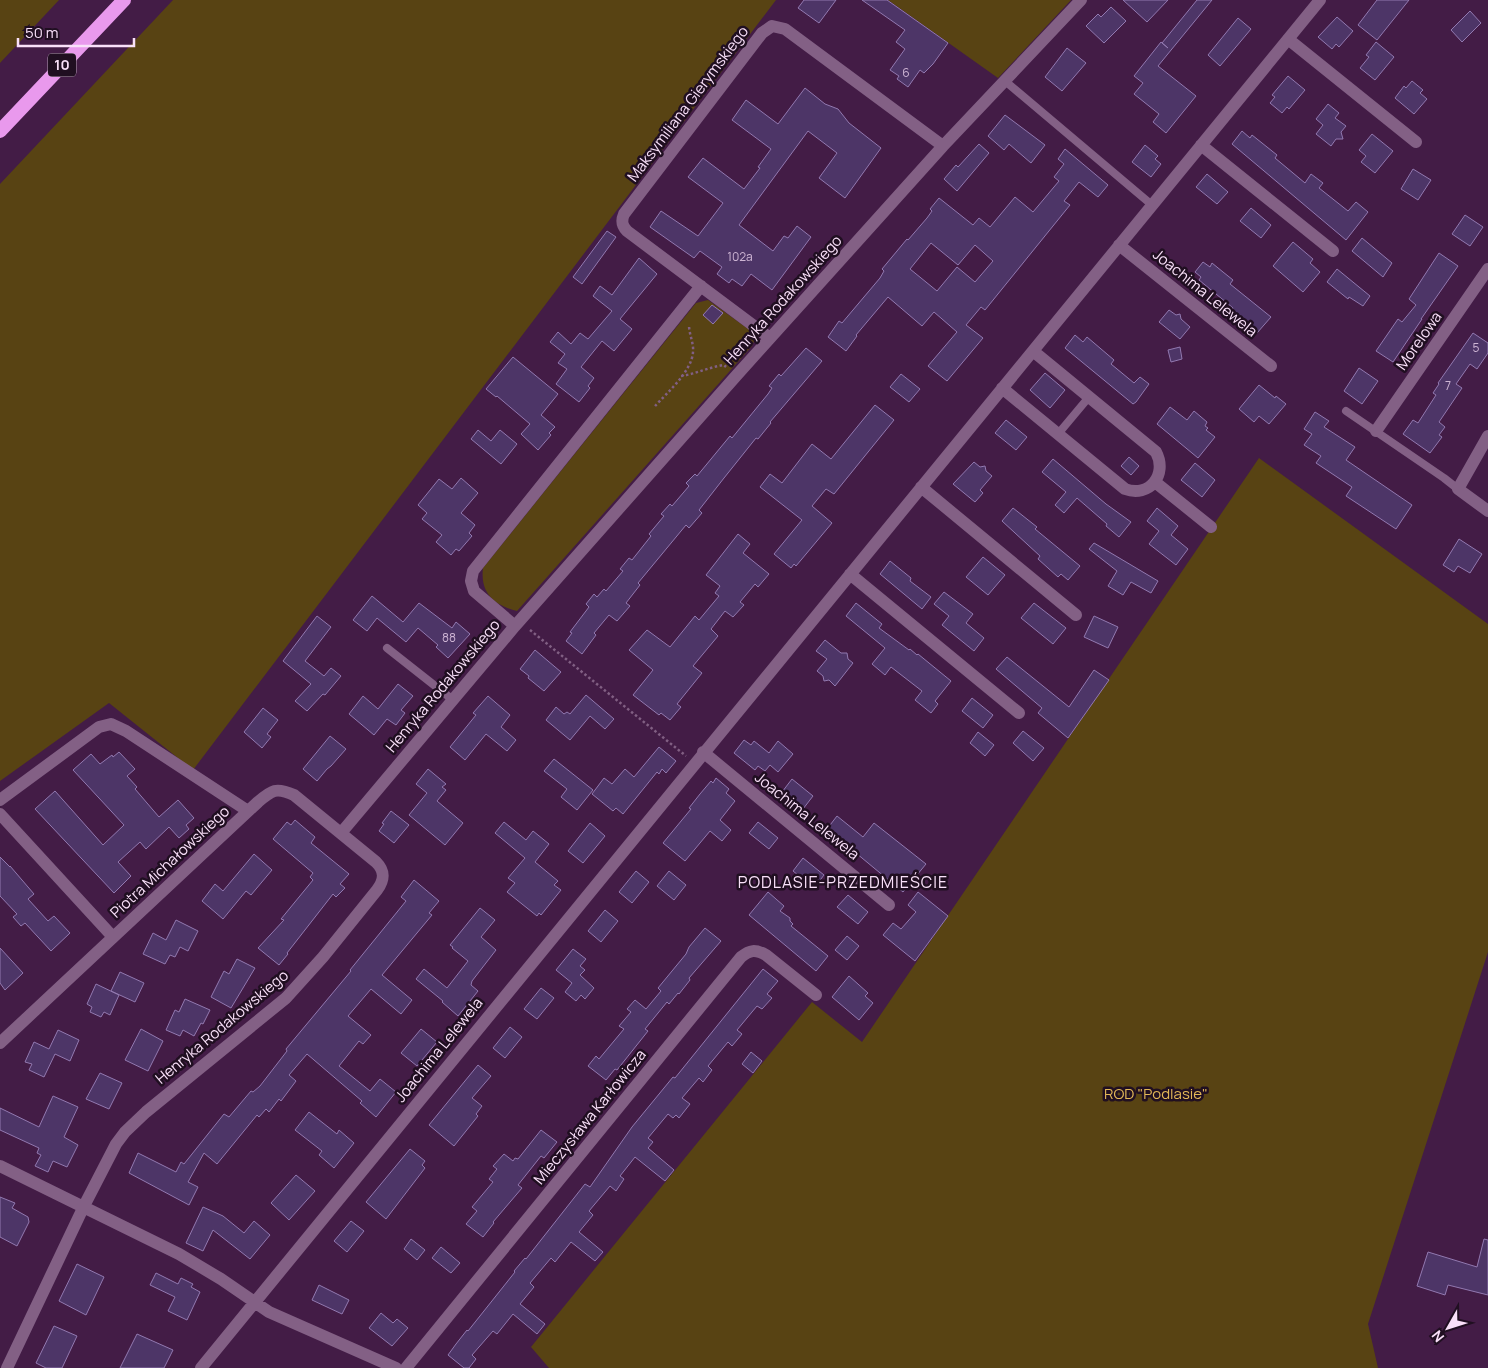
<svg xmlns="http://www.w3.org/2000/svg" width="1488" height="1368" font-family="Manrope,sans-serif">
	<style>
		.green { fill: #584313 }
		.building { fill: #4d3567; stroke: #9279b0; fill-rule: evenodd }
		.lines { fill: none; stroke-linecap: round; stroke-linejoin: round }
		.path { stroke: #815f83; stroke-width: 2.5; stroke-dasharray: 2.5 2.5; stroke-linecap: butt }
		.service { stroke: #836085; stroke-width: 8 }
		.minor { stroke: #836085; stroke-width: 12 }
		.trunk { stroke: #e999ed; stroke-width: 14 }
		.labels { text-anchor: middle; stroke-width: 5; stroke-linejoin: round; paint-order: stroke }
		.number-label { font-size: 12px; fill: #ceb5d4 }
		.shield { fill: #200f21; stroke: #b8a1b8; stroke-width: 1 }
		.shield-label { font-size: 14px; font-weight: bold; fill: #f9e0f9 }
		.street-label { font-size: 15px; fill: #f9e0f9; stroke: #200f21 }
		.park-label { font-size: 15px; fill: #e3b857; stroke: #200f21 }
		.neighbourhood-label { font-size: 16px; letter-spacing: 1px; fill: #f9e0f9; stroke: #200f21 }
	</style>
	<rect width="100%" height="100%" fill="#431c46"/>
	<path class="green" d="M0,0H59L0,63Z
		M173,0H776L193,770L109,703L0,781V184Z
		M888,0H1071L998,78Z
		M708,300L751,331L755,339L752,346L517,611C494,605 480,593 483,568L696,303Z
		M1259,458L1488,624V952L1368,1324L1378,1368H549L531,1347L812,1002L862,1042Z"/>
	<path class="building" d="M804,0H836L819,23L798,8Z
		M862,0H887L948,43L933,64L924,73L920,70L908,87L897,79L899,76L890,70L905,49L896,42L905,30Z
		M1123,0H1168L1147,22Z
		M1197,0H1212L1158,66L1196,96L1166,133L1153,122L1159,114L1134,94L1143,83L1134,76L1161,42L1168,48L1162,43Z
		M1377,0H1409L1377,40L1358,25Z
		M1111,7L1126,21L1104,43L1086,26L1098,14L1101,17Z
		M1470,11L1481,23L1462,42L1451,30Z
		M1337,17L1353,31L1339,47L1336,44L1332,49L1318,37Z
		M1238,18L1251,29L1220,66L1208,55Z
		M1376,42L1394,57L1375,80L1360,68L1369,57L1366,55Z
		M1067,48L1086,63L1062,91L1045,77Z
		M1288,76L1305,90L1289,109L1287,107L1282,113L1270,103L1275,97L1272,95Z
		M1412,81L1423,90L1420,93L1427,99L1414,114L1395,98L1404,86L1406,88Z
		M805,88L825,104L838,109L849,123L881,148L845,198L819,178L837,153L808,131L739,225L773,251L784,236L788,238L797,226L811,237L772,290L751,274L742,286L732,279L729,283L717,274L722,267L700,251L694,258L650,227L661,211L698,236L723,203L688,177L703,158L744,189L760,168L758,167L771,149L732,120L746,100L778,124Z
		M1328,104L1339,113L1335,118L1346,126L1341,132L1343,139H1336L1331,146L1316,134L1323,125L1316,119Z
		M1005,115L1045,145L1031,163L1009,144L1004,150L988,136Z
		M1242,131L1250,138L1252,135L1277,155L1275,158L1305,183L1311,174L1323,183L1319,188L1348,211L1356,202L1368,212L1346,240L1232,144Z
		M1372,134L1393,151L1375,173L1361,162L1366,156L1359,150Z
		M979,144L989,153L957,191L944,179L956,165L958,167Z
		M1145,145L1158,156L1155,159L1161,164L1151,177L1132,162Z
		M1065,149L1108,185L1098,197L1079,182L1064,201L1070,205L985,310L981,307L966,325L983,338L947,381L928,366L957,332L934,312L922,326L888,297L856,335L857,336L846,351L828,337L839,321L842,323L880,278L884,271L882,269L907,239L908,240L927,218L932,211L930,209L939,198L973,225L979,218L990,227L1015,197L1033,212L1059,181L1054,177L1064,164L1058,159ZM931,243L958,265L975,245L993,261L975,282L957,267L937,291L910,269Z
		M1413,169L1431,180L1418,200L1401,189Z
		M1207,174L1228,192L1217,204L1196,187Z
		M1251,208L1271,225L1261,238L1240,221Z
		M1465,215L1483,227L1470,246L1452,234Z
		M607,231L616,237L582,284L573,277Z
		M1362,238L1392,263L1383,277L1352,251Z
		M1293,242L1313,259L1310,263L1320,272L1303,292L1273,266Z
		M1439,253L1458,266L1421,319H1422L1393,362L1376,351L1398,319L1402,322L1416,305L1409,299Z
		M639,258L657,274L620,319L632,329L614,351L602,341L581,367L594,378L588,386L590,388L579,402L556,384L567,369L558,363L565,354L550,342L558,332L571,344L580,333L588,339L612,311L593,296L600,286L612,295Z
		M1203,262L1210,267L1212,263L1223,272L1233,280L1230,284L1271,317L1257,333L1231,311L1233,308L1199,280L1201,277L1195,272Z
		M1337,269L1370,296L1363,306L1349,297L1348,299L1327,282Z
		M712,305L723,313L713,324L703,315Z
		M1169,310L1176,315L1180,314L1181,319L1190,327L1180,339L1159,322Z
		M1473,333L1488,343V353L1477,369L1470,364L1456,384L1462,388L1439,422L1445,427L1439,435L1442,437L1430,453L1403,434L1413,420L1418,423L1436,395L1433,393L1439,384L1438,383Z
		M1075,335L1083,342L1087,337L1114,360L1111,364L1134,383L1140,377L1149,384L1136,402L1133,404L1065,348Z
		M1180,347L1182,359L1171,362L1168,350Z
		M806,348L822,361L770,422L771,423L758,439L756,438L724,478L699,510L702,513L689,528L686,525L638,583L640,585L626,603L630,606L617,621L609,615L594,633L596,635L582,654L566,641L572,633L570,632L589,607L586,604L594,594L597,597L604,589L606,591L623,571L620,569L629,558L632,560L651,536L649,534L664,516L661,514L670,504L672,506L689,486L686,483L695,474L697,476L730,436L732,438L768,394L772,388L769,386L779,374L781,376Z
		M513,357L558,394L541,415L555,427L549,433L551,435L538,450L521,434L530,424L497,396L496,397L486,389Z
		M1359,368L1378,381L1362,404L1344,391Z
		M1045,373L1065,390L1050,408L1030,390Z
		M901,374L920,389L909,402L890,387Z
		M1259,385L1275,398L1276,396L1286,404L1269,424L1259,416L1254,422L1239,409Z
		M875,405L894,420L834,494L826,489L812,506L832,523L796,566L794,564L791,568L774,554L802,520L760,487L770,474L782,483L812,444L831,459Z
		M1170,407L1187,420L1194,411L1207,422L1205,426L1208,428L1206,430L1215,437L1198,458L1157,424Z
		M1315,412L1329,421L1324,427L1355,447L1346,460L1412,505L1396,529L1346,496L1352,487L1316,463L1321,456L1304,445L1312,434L1304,429Z
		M1006,420L1027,437L1016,450L995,433Z
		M478,430L491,441L500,430L517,444L501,464L471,439Z
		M1129,457L1139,466L1131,475L1121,466Z
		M1053,459L1106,504L1131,522L1119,537L1106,526L1107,524L1077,498L1064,513L1055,505L1066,492L1042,472Z
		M974,462L980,467L985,466L986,471L992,476L980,490L983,493L975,502L953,484Z
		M1195,463L1215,480L1202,497L1181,480Z
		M461,478L478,493L461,513L475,525L469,533L472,536L459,551L456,549L451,555L436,542L442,535L422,519L427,513L418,505L439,479L452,489Z
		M1013,508L1037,527L1035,529L1080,566L1068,580L1061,574L1058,577L1038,559L1040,556L1002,521Z
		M1157,508L1178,526L1171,535L1188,549L1176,565L1149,544L1159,531L1147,521Z
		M738,534L750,544L743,553L769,574L758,587L755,584L740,602L744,605L733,617L725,611L711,629L718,636L693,666L702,673L677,704L681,707L670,720L661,713L659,715L633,695L653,670L629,650L647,630L670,647L695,616L699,620L719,596L715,593L720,586L706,575Z
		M1459,539L1482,554L1470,573L1458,566L1454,572L1443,565Z
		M1094,543L1158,581L1151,593L1131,582L1123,595L1108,586L1117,571L1089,549Z
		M983,557L1005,575L988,595L966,577Z
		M890,561L911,578L910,581L931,597L922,609L880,574Z
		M944,592L973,614L966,623L984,638L974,651L942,625L949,616L934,604Z
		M372,596L403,622L419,603L452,628L456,622L470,634L448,658L436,647L438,645L418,628L406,642L377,618L367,631L353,620Z
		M856,603L882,624L879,628L909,650L910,649L917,655L918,654L951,681L935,701L938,704L931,713L915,700L922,691L891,667L885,675L872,664L885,648L846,616Z
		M1034,603L1066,628L1053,644L1021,618Z
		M317,616L331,627L305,661L324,676L331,668L341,676L325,695L323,694L307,711L295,701L311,684L283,661Z
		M1094,616L1118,627L1108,648L1084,637Z
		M825,640L841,653H847L848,659L853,663L835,686L829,680L824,681L823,676L817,671L827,659L816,651Z
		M535,650L561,672L544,691L528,678L529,676L520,669Z
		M1007,657L1069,707L1094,670L1109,680L1068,738L1038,713L1042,708L996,669Z
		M398,684L413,696L401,710L405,713L396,725L387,719L374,735L349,714L363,696L378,709Z
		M586,695L614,719L605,729L590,716L570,740L546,720L556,707L564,714L567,712L570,714Z
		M488,696L510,715L501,727L516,740L507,751L486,734L465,760L450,747L476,715L473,713Z
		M972,698L993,715L983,728L962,711Z
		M263,708L278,720L267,734L271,737L262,748L244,732Z
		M1023,731L1044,748L1033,761L1013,743Z
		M978,732L994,745L985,756L970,743Z
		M330,736L346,749L331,766L327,769L317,781L303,769Z
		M744,740L751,745L754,741L769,753L778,741L793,754L778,772L770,765L765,771L758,766L755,770L734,753Z
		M659,747L676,761L666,773L662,769L659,774L657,772L623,814L616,808L613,811L592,794L604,778L612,784L625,769L634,777Z
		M119,752L135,769L127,776L137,787L135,789L159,817L178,800L194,818L186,825L189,829L179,838L169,827L146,849L140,842L118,862L131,876L114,893L35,809L55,791L103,845L124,825L73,770L91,754L100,764L112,755L113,757Z
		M554,759L593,790L577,810L561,797L567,789L544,771Z
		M428,769L446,784L442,787L446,790L437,801L463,823L445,845L409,815L427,793L416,784Z
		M716,778L729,789L726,793L735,801L720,820L731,830L722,841L710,831L685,861L663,843L691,809L689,808L700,794L711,781L713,783Z
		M792,779L813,796L803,809L782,792Z
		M391,811L409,825L394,843L379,831L384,824L382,823Z
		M837,816L863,837L874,823L926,864L903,892L827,829Z
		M295,820L315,837L311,843L349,874L340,884L345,888L336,897L333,894L287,953L288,954L279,965L258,948L284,920L281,919L313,880L310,877L313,873L273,839L287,822L291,825Z
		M504,822L526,840L533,831L549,844L535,862L558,881L554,885L561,890L541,915L539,913L537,916L507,892L515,883L508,878L525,858L495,833Z
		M758,822L778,838L769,849L749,833Z
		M590,823L605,836L583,863L568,851Z
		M254,854L272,870L251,895L246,891L223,919L202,901L215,884L223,891Z
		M0,857L10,867V866L34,894L28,899L48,921L54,916L70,933L51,951L25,923L21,926L13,917L17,914L0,896Z
		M803,858L824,875L814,888L793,871Z
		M636,871L649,882L632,903L619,892Z
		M669,871L686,885L674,900L657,886Z
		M414,880L439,901L429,913L432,915L382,975L412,1000L401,1014L371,989L348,1016L371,1035L363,1044L359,1041L339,1066L370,1091L380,1079L396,1092L376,1117L360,1103L362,1101L307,1054L289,1075L296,1081L281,1101L279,1099L269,1112L266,1109L259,1117L257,1115L217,1164L204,1153L188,1182L198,1187L189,1205L129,1173L138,1153L176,1172L181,1162L184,1164L224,1114L229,1117L251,1091L253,1092L260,1086L287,1051L286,1049L351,971L350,970L406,901L401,897Z
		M768,892L784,906L780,911L790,918V921L793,924L791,926L828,956L816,971L749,915Z
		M918,892L948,916L915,961L883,935L893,923L901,929L916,912L908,905Z
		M848,895L868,912L858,924L837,907Z
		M480,908L495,920L481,937L496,950L472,981L471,985L478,991L458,1016L442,1002L443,1001L416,979L424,969L447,988L468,961L452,948L453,947L450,945Z
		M605,910L618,921L601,942L588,931Z
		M176,920L198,931L188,951L180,947L175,957L170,955L165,964L143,954L153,933L166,940Z
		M705,928L721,941L689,978L690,980L679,994L678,993L669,1004L667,1002L645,1029L648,1031L617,1070L615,1069L606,1080L588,1066L596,1056L599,1059L624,1029L619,1026L631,1012L627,1009L635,1000L646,1009L661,991L658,988L686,954L689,947Z
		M847,936L859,946L847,960L835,950Z
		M0,948L23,973L5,990L0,983Z
		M573,949L586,959L580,966L585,970L580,975L594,988L585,999L581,995L576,1001L565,992L572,983L556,970Z
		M237,959L255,968L231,1008L211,997L224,971L229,974Z
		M763,969L778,981L767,994L772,998L762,1009L757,1006L737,1030L742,1034L732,1046L728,1042L708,1066L712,1070L703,1082L699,1078L682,1098L690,1104L679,1118L676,1115L673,1118L668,1114L648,1138L653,1142L648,1148L674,1170L665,1181L635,1157L620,1176L624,1179L616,1191L610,1186L589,1211L593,1215L579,1232L603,1252L595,1261L571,1242L555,1262L551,1258L530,1283L534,1287L520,1304L545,1324L537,1334L513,1314L497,1334L493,1331L472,1355L476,1359L469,1368H464L448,1355L456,1344L467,1330L468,1331L515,1272L514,1271L525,1258L526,1259L585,1184L590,1187L632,1127L673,1077L675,1078Z
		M120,972L144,983L135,1002L111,991Z
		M849,976L868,993L865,996L873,1003L859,1020L832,997Z
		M96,984L119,995L110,1015L104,1012L101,1017L90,1012L92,1007L87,1004Z
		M541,988L554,998L537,1019L524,1009Z
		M185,999L210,1010L203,1024L201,1023L194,1036L183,1030L180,1036L166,1030L175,1010L179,1012Z
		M510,1027L522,1037L505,1058L493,1048Z
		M141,1029L163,1041L148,1071L125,1060Z
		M421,1029L437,1042L417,1066L401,1053Z
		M58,1030L79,1040L70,1061L55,1054L44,1077L29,1070L32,1064L25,1062L34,1042L49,1049Z
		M751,1052L762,1061L753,1073L742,1064Z
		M478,1065L491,1076L472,1098L482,1106L476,1114L478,1116L454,1146L429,1125Z
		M100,1073L122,1083L109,1109L86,1099Z
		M53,1096L78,1107L64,1137L78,1145L67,1167L53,1161L48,1172L35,1166L41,1155L37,1153L39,1148L0,1130V1108L39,1127Z
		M309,1112L337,1134L339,1130L354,1143L334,1168L319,1155L322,1151L295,1130Z
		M541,1130L557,1142L544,1158L541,1156L518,1185L522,1188L493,1222L494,1223L483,1237L466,1224L477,1211L472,1207L493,1182L489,1179L497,1169L493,1166L504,1154L513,1161L515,1158L518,1159Z
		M410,1149L425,1161L422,1165L425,1168L386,1219L366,1202Z
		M296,1175L315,1191L289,1220L271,1203Z
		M0,1197L15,1203L12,1208L28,1217L29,1222L17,1246L0,1237Z
		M203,1207L223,1216L244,1233L254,1221L270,1235L250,1259L213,1230L203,1251L186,1243Z
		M351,1221L364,1231L347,1252L334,1241Z
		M411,1239L425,1250L417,1260L404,1249Z
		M1484,1239L1488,1240V1295L1448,1285L1445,1295L1417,1286L1428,1252L1477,1267Z
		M441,1247L460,1263L451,1273L432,1258Z
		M77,1264L104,1277L86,1315L59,1301Z
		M156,1273L178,1284L181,1278L193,1284L191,1287L200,1292L187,1320L168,1311L175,1297L150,1285Z
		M319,1285L349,1300L342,1314L312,1300Z
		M381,1313L393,1323L397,1319L408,1328L392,1346L369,1328Z
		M54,1326L77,1336L62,1368H46L36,1363Z
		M137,1334L173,1350L164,1368H120Z"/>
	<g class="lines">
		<path class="path" d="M681,376C696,374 709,367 724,365L726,367
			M655,406C667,393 692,371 693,352C694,344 689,334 689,325
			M530,630L686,756"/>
		<path class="service" d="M1005,81L1152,205
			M1346,411L1444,478L1458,489
			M1058,434L1089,397
			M387,648L453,700"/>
		<path class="minor" d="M1288,39L1416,142
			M1201,145L1333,251
			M1119,245L1271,366
			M770,338L627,231C622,226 621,221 624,214L762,33L772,26L785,29L943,146
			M1002,388L1125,489C1149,498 1168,475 1156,452L1033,351
			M1376,431L1488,269
			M1488,436L1458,489L1488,511
			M1155,482L1211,527
			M921,487L1076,615
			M850,574L1019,713
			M515,626L474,591L471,581L473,571L701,286
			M703,752L889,905
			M0,800L99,727L111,724L126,731L248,811
			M0,814L113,937
			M341,833L515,626L736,376L943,146L1081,0
			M0,1043L258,802C272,790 276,787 294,795L376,862C385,871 385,879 377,890L323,957L286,998L146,1112L125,1132L116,1144L84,1206L7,1368
			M0,1166L179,1254L221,1279L269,1312L396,1368
			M201,1368L1320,0
			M406,1368L741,957C750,950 755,949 766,955L816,995"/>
		<path class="trunk" d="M0,131L124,0"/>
	</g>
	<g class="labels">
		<g class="number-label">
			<text x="906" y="77">6</text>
			<text x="740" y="261">102a</text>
			<text x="1476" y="352">5</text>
			<text x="1448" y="390">7</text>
			<text x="449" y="642">88</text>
		</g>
		<rect class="shield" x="48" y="53.5" width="28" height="23" rx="4"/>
		<g class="shield-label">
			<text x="62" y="70">10</text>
		</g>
		<g class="street-label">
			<text transform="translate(688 104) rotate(-53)" y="5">Maksymiliana Gierymskiego</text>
			<text transform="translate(1205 293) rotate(39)" y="5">Joachima Lelewela</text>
			<text transform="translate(783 300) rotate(-48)" y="5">Henryka Rodakowskiego</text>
			<text transform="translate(1419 341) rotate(-55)" y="5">Morelowa</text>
			<text transform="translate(443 686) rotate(-50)" y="5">Henryka Rodakowskiego</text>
			<text transform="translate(807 816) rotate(39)" y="5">Joachima Lelewela</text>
			<text transform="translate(170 862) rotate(-43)" y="5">Piotra Michałowskiego</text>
			<text transform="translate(222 1027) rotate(-40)" y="5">Henryka Rodakowskiego</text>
			<text transform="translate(439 1050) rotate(-51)" y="5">Joachima Lelewela</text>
			<text transform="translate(590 1117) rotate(-51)" y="5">Mieczysława Karłowicza</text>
		</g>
		<g class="park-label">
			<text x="1156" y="1099">ROD "Podlasie"</text>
		</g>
		<g class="neighbourhood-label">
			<text x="843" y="888">PODLASIE-PRZEDMIEŚCIE</text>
		</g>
	</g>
	<g transform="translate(1448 1328) rotate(231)" stroke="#200f21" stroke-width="4" paint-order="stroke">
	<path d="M0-4L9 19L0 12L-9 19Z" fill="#f9e0f9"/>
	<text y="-8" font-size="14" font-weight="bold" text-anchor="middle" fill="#f9e0f9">N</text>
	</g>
	<path d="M18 38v8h116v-8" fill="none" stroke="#f9e0f9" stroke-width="2.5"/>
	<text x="25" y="38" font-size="15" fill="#f9e0f9" stroke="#200f21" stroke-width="4" paint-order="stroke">50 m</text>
</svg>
